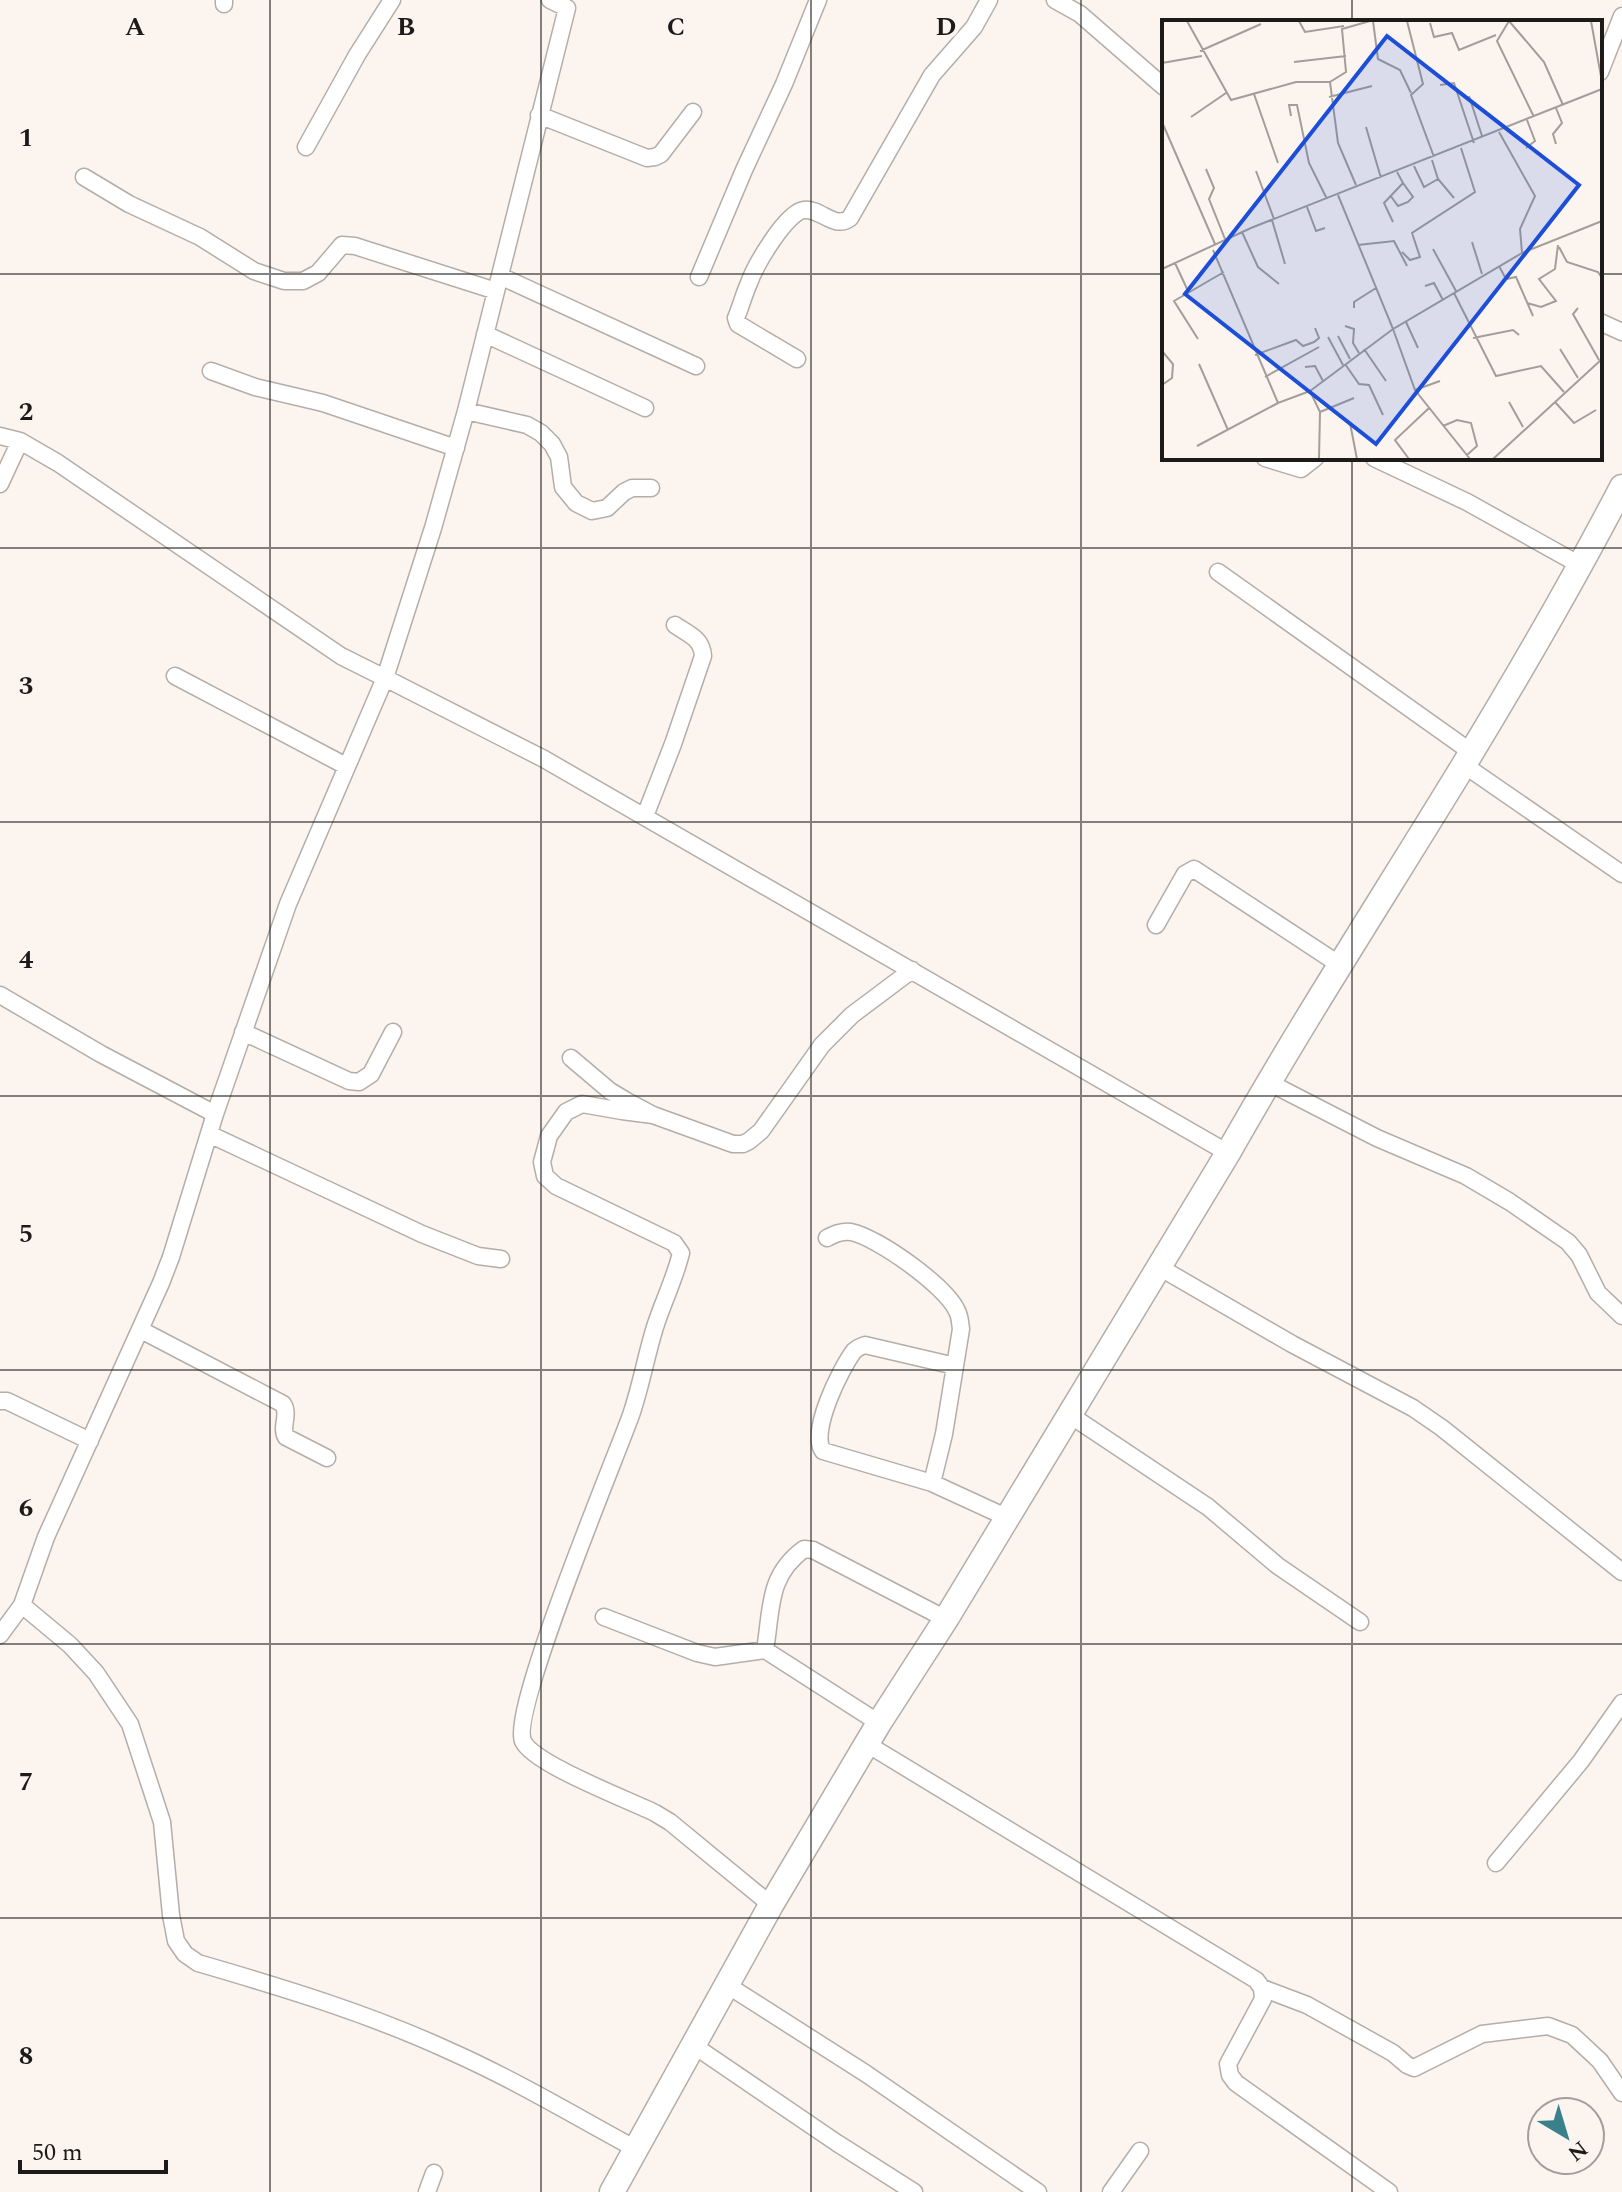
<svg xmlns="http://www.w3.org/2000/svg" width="1622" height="2192" font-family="Spectral,serif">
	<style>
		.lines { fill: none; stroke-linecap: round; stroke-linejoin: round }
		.street-casing { stroke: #b4ada8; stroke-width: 19 }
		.secondary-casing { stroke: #b4ada8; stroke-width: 27 }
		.street { stroke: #fff; stroke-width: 16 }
		.secondary { stroke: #fff; stroke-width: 24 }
		.grid { fill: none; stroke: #1d1b19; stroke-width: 2; stroke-opacity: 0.55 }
		.inset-road { fill: none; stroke: #a39e99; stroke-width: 2 }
		.view { fill: #1d4ed8; fill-opacity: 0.15; stroke: #1d4ed8; stroke-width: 4 }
		.inset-edge { fill: none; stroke: #1d1b19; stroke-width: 4 }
		.grid-label { font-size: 26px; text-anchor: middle; font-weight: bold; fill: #1d1b19; stroke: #fcf5ef; stroke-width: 8; stroke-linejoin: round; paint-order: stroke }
	</style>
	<rect width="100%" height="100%" fill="#fcf5ef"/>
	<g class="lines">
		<defs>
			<path id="street" d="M224,0V4
				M1055,0L1080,14L1164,87
				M1600,72L1622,16
				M539,115L647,158L655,157L661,154L693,112
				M306,147L357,55L392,0
				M84,177L129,204L200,237L254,271L284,281H303L318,273L342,245L355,246L496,291
				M500,276L696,366
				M699,277L744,170L784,84L818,0
				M1600,322L1622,332
				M485,334L645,408
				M797,359L738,324L736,318C741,306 744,294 749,283C755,266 786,212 804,210C821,208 834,230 850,218L932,75L974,27L989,0
				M211,371L255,387L323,403L456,448
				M466,411L527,425L541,433L552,444L559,457L563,487L576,503L592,511L607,508L624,492L632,488H651
				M0,436L20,441L58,463L341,656L385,678L433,528L466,411L567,8L550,0
				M1265,458L1301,469L1315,458
				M1374,458L1467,502L1580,565
				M0,484L20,441
				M1218,572L1471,752
				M175,676L346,766
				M1464,765L1622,874
				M645,816L673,744L703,656C702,638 688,634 675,625
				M1156,925L1185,874L1194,869L1340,965
				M0,995L101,1054L215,1114
				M243,1032L349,1081L359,1082L371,1074L393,1032
				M571,1058L610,1091L625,1100L653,1115L733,1144H743L749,1141L761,1131L822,1045L852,1015L912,970
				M1268,1082L1377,1138L1466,1176L1510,1202L1568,1242L1579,1255L1598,1293L1622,1316
				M653,1115L622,1111L582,1104L566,1112L549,1136L542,1162L545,1176L556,1186L674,1243L681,1253C675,1278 663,1302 655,1327C646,1356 641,1386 631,1415C614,1462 510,1711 523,1741C533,1764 629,1800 655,1813L670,1822L771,1905
				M209,1134L422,1234L478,1256L501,1259
				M827,1238C835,1234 841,1231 851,1232C877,1237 946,1286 957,1311C960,1316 960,1323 961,1329L944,1434L932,1483L1008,1518
				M1159,1267L1292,1344L1413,1408L1442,1428L1622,1572
				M141,1330L283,1404C290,1415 280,1427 286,1437L327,1458
				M0,1401H7L90,1441
				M1070,1415L1208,1507L1278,1566L1360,1622
				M932,1483L823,1451C809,1432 841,1368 854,1351C858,1347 860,1347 865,1345L955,1366
				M604,1617L697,1653L715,1657L765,1650L879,1723
				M0,1635L22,1605
				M765,1650C772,1609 767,1576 804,1549L813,1550L946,1619
				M867,1744L1256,1980L1262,1988L1263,1999L1228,2064L1230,2075L1236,2083L1389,2192
				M1496,1863L1581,1761L1622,1703
				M727,1985L865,2073L1038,2192
				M1262,1988L1307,2005L1393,2053L1407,2065L1414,2068L1482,2034L1548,2026L1572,2035L1600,2061L1622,2093
				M693,2045L837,2143L914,2192
				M636,2149C575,2116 515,2080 452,2052C370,2014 284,1988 198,1963L185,1954L176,1941L171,1915L162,1822L130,1724L96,1673L70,1645L22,1605L46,1537L161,1283L171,1257L215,1114L288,904L385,678L544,759L1228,1153
				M427,2192L434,2173
				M1111,2192L1140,2151"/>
			<path id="secondary" d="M612,2192L771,1905L879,1723L946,1619L1228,1153C1302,1022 1384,896 1462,768C1518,676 1572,583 1622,487"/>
		</defs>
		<use href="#street" class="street-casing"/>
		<use href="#secondary" class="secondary-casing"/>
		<use href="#street" class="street"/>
		<use href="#secondary" class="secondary"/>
	</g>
	<path class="grid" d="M270,0V2192M541,0V2192M811,0V2192M1081,0V2192M1352,0V22M0,274H1164M1600,274H1622M1352,458V2192M0,548H1622M0,822H1622M0,1096H1622M0,1370H1622M0,1644H1622M0,1918H1622"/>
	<g transform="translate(1162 20)">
		<rect width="440" height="440" fill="#fcf5ef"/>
		<path class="inset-road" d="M25,1L69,80L134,62H168M137,1L143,12L182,6M211,1L216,39L238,50L249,73M245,1L261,64L249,75L272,137M347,1L335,21L372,97M347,1L382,42L401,85M429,1L440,62M268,3L272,17L290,13L297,30L334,15M38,31L99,4M132,42L184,36M0,43L40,36M278,65L292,63L312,123M92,74L116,143M307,76L320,116M167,77L210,66M394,88L400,103L391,114L394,124M129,96L127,85H135L147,143L165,179M29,97L64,73M0,102L53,224M204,107L219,158M364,128L373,121L365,100M270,140L276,159L292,178M252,146L262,167L276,159M44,149L52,168L47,179L63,219M94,151L112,199M194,165L176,123L168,62L184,52L180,9L208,1M176,175L231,309L360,233L358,209L373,176L337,112M228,175L236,186L246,182L251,177L241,163M145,187L154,211L163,208M110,200L123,244M231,202L222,183L241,163L235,152M80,212L96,247L117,264M310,222L320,254M196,225L232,221L245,246M397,227L405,242L436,252L440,258M271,229L294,271M51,230L116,383L148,371M240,232L248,240L258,237L250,213L313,172L299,128M360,233L440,201M13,243L26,271M337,246L344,259L354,257L371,296M0,249L89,208L440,69M263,266L272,263L281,280M292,273L334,356L379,346L402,372M365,283L379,287L394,281L377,259L393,249L396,225M192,288V282L214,268M416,288L411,294L437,340M244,302L256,328M183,306L192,309L191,323L197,333M176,316L188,339M166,317L181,345M311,318L351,310L357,315M36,319L12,281L62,252M202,329L224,361M398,329L416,358M0,331L11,344L10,358L0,365M93,335L134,320L141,326L152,322L157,318L153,308M37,344L66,410M183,344L197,364L207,365L221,395M143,347L153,346L161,361M103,357L157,327M253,370L278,361M347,382L361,407M393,382L412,403L434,390M158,392L192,378M188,403L195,439M281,406L295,400L309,403L315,426L305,435M35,426L116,383M157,439L158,392L148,371L231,309L253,370L308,439M247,439L233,420L267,388M331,439L440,339"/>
		<path class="view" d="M225,16L417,165L214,424L23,274Z"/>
		<rect width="440" height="440" class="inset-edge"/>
	</g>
	<g class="grid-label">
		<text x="135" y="35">A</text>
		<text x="406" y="35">B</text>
		<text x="676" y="35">C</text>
		<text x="946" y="35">D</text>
		<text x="26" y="146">1</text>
		<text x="26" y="420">2</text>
		<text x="26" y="694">3</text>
		<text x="26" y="968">4</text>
		<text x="26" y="1242">5</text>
		<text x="26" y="1516">6</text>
		<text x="26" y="1790">7</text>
		<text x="26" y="2064">8</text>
	</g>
	<g transform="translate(1566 2136) rotate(142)"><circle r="38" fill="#fcf5ef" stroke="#a39e99" stroke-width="2"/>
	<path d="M0-6L14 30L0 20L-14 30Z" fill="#3b818c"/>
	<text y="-12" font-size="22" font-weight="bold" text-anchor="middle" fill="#1d1b19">N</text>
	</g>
	<path d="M20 2160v12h146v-12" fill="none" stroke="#1d1b19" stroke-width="4"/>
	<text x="32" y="2160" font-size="24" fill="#1d1b19" stroke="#fcf5ef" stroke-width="6" paint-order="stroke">50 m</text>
</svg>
